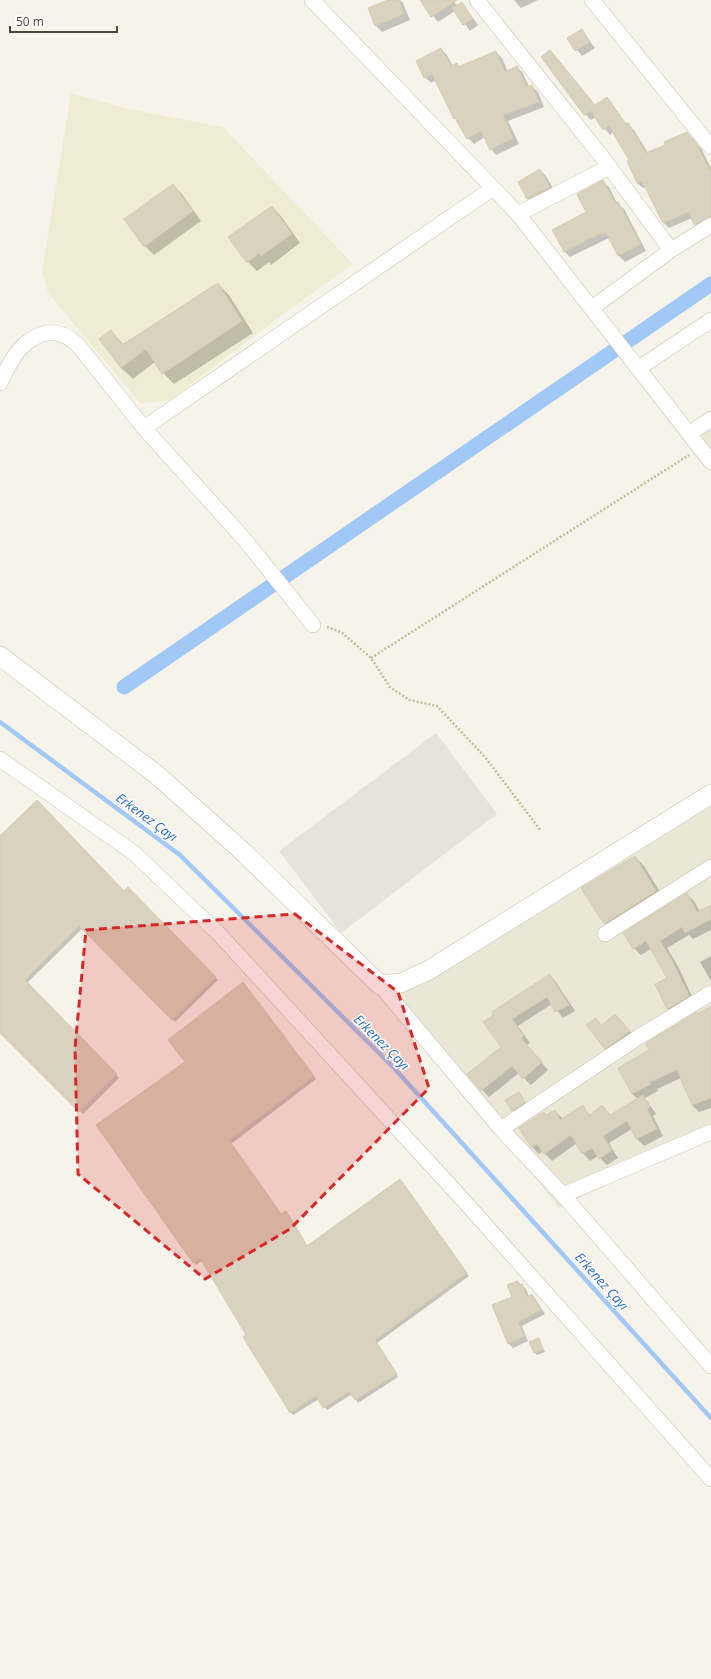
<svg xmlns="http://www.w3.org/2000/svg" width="711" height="1679" font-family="'Open Sans',sans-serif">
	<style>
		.residential { fill: #eae7d7 }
		.industrial { fill: #e6e3db }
		.education { fill: #f0ecd3 }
		.shadow { fill: #0003 }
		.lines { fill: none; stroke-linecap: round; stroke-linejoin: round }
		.stream { stroke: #a2c8f7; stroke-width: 4.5 }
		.canal { stroke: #a2c8f7; stroke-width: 15 }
		.building { fill: #d9d2be; stroke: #d4cbb1 }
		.minor-casing { stroke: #c3beab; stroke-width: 16 }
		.tertiary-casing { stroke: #c3beab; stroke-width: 20 }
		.path { stroke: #c6bd9b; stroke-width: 2.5; stroke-dasharray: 2 2; stroke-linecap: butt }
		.minor { stroke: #fff; stroke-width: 15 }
		.tertiary { stroke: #fff; stroke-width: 19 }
		.marked { fill: #d62828; fill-opacity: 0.2; stroke: #d62828; stroke-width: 3; stroke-dasharray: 8 5; stroke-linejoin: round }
		.labels { text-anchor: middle; stroke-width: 3; stroke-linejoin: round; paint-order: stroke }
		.water-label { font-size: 13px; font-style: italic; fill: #266ac1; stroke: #fff }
	</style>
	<rect width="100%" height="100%" fill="#f6f4ea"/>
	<path class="residential" d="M711,422V469L686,434Z
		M711,798V1136L559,1208L390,993Z"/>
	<path class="industrial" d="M436,733L497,814L341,933L279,851Z"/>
	<path class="education" d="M71,93L129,109L223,127L353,264L274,321L170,400L141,404L48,293L42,271Z"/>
	<path class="shadow" d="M390,0H400L403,3L410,20L382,32L376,26L369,9Z
		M421,0H453L457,6L462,3L478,25L470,31L455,11L438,22Z
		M514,0H538L521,8Z
		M581,30L595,48L582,56L568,39Z
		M441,49L447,55L453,66L456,65L459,67L496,52L502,58L508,72L517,67L523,73L529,87L532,86L538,92L544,107L508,121L519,144L496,155L491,149L485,137L474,144L468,138L455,118L436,80L431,83L425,77Z
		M607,98L627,125L628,124L634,130L648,153L666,146L687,133L693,139L702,150L711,168V223L701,230L692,218L669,228L663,222L647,187L643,188L637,183L630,161L613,132L610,135L596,117L591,120L585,114Z
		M540,170L546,176L556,193L534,204L528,198L519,183Z
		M603,181L609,187L617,203L624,209L646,251L625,262L619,256L610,239H607L570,257L564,251L588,213Z
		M173,185L182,194L201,221L154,255L145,246Z
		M272,207L281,216L300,243L271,265L269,262L257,271L248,262Z
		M218,284L229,295L253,333L174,384L163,373L155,362L133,379L121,368L111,331L124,345Z
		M0,838L124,892L128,888L218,980L175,1022L83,928L27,983L119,1078L83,1114L0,1032Z
		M635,857L644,866L665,900L614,932L605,923Z
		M687,894L694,901L700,912L711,906V930L693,939L689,935L667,948L679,968L695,1003L675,1016L668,1009L656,984L669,978L651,949L641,955L634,948Z
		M711,956V981L700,962Z
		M550,975L556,982L575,1011L563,1018L552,1004L518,1026L530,1043L526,1045L548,1070L531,1085L519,1073L489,1097L468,1075L502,1047L485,1023Z
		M245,986L316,1079L231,1144L281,1215L286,1212L289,1215L308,1247L402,1183L469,1276L377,1343L398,1377L358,1403L352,1394L327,1410L319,1399L293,1415L291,1412L203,1260L196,1265L194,1262L186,1063Z
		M711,1007V1108L699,1112L692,1105L681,1078L657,1089L658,1091L645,1098L656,1114L653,1116L663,1136L644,1146L637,1139L632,1129L609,1143L618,1158L607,1165L598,1156L590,1161L583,1153L577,1143L552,1161L543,1151L539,1154L532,1147L520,1128L555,1111L563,1119L582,1107L591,1116L602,1106L611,1116L638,1099L632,1094L651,1050Z
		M595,1020L602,1027L621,1021L635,1037L611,1054L605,1048Z
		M519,1094L530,1108L518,1116L512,1110Z
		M518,1282L526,1289L529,1297L532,1295L536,1300L545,1314L522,1326L528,1341L513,1348L508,1343L514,1297Z
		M538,1339L545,1352L537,1355L535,1353Z"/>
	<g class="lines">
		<path class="stream" d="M0,722L180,855L394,1068L711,1418"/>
		<path class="canal" d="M124,687L711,284"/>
	</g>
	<path class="building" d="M388,0H399L404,14L375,26L368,8Z
		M420,0H457L431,17Z
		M462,2L473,19L463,25L452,8Z
		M582,29L590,42L575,51L567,38Z
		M441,48L451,66L457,63L458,67L496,51L505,72L517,66L527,87L532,85L539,102L503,115L513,138L490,150L481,131L467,139L455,118L454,119L432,74L424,78L416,61Z
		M550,50L595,105L607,97L626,124L628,123L646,153L665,145L664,142L687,132L696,143L711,173V216L694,225L689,212L663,223L642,181L637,183L627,161L629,160L609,126L603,130L591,111L584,115L541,57Z
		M540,169L550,187L527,199L518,182Z
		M603,180L615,203L618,202L641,244L618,256L606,233L602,235L601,233L564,252L552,230L586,212L577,194Z
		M173,184L193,211L144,247L124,219Z
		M272,206L292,234L261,256L259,253L247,263L228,237Z
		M218,283L242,321L162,374L146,349L121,368L99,339L111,330L122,345Z
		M37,800L124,891L128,887L216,977L172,1020L79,926L25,980L117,1074L79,1112L0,1033V836Z
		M635,856L656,891L604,924L581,888Z
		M687,893L697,912L711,905V919L685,933L682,927L660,941L672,960L689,996L667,1009L655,984L667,978L646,941L633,949L623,933Z
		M550,974L569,1005L555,1012L547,997L512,1019L524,1036L521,1038L542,1062L523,1079L512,1066L481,1091L467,1074L501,1047L483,1022L493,1015L492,1012Z
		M243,982L314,1076L229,1140L281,1214L286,1211L307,1246L400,1179L467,1273L375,1340L397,1374L355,1400L349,1392L323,1408L316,1396L290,1413L243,1337L246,1335L200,1258L193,1263L96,1125L185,1062L168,1040Z
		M711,1006V1098L692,1105L677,1070L650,1082L651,1084L632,1094L618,1068L649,1050L646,1043L697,1012V1014Z
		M615,1014L630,1031L605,1049L586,1025L596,1018L601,1026Z
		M519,1092L525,1102L512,1111L505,1100Z
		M643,1095L650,1107L647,1109L657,1129L636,1139L627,1121L603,1136L612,1150L599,1159L592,1148L582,1154L571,1135L544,1154L537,1144L531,1147L519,1128L544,1112L546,1115L555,1110L560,1120L583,1105L589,1116L602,1105L610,1115Z
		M518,1281L520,1285L522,1284L527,1297L532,1294L541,1310L518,1322L525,1336L508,1344L492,1305L512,1297L507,1285Z
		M539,1338L543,1349L534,1353L529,1342Z"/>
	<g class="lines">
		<defs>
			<path id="minor" d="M312,0L518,214L711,462
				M477,0L602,157L671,250
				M592,0L711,147
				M518,214L609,167
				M592,308L671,250L711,225
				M639,368L711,320
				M0,383C6,371 13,355 23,346C42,329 60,328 78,345L144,428L245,540L313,625
				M144,428L493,188
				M690,433L711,419
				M0,759L134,853L219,934L465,1202L711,1479
				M605,934L711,867
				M380,985L501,1129
				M711,993L637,1038L501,1129L563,1195L711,1366
				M563,1195L711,1132"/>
			<path id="tertiary" d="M0,656L157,775L239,848L380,985L401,983L429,970L711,794"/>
		</defs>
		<use href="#minor" class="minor-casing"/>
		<use href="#tertiary" class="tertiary-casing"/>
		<path class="path" d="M327,627L341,632L371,658L390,687L409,700L437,706L485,757L541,831
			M371,658L689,455"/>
		<use href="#minor" class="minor"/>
		<use href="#tertiary" class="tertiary"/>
	</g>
	<path class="marked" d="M295,914L398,992L429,1088L290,1229L205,1279L78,1174L75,1048L86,930Z"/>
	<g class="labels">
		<g class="water-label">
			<text transform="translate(147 817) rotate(36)" y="5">Erkenez Çayı</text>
			<text transform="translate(382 1042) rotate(45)" y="5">Erkenez Çayı</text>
			<text transform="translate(602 1281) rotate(48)" y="5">Erkenez Çayı</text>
		</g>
	</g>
	<path d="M10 26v6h107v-6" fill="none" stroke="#4b4637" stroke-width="2"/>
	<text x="16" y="26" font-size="12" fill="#4b4637" stroke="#ffffff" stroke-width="3" paint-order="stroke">50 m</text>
</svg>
